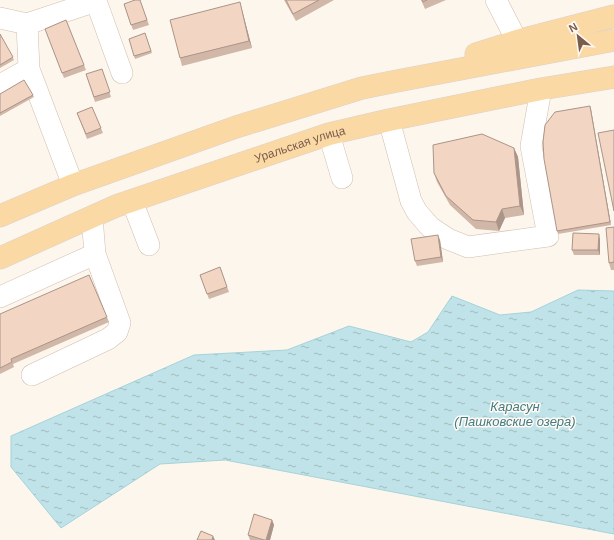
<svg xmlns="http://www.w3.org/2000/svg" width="614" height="540" font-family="Helvetica,sans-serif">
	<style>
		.water { fill: url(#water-ripples); stroke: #a5d3da }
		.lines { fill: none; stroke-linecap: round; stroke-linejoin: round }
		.minor-casing { stroke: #d1beb0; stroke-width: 22 }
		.major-casing { stroke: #dad1cd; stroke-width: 23 }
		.minor { stroke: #fff; stroke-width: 21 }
		.major { stroke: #fbd9a5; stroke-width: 22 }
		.wall { fill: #d1b7a8 }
		.shaded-wall { fill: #aa9588 }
		.building { fill: #f3d5c3; stroke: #aa9588 }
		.labels { text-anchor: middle; stroke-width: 3; stroke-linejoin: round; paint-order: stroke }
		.street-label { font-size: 12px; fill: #7a5c4d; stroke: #fffaf3 }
		.water-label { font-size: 13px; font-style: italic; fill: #437c86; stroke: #fffaf3 }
	</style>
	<defs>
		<pattern id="water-ripples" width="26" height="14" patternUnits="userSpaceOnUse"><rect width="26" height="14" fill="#bfe3e8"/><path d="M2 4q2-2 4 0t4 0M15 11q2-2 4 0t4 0" fill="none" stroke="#a0bbbe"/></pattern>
	</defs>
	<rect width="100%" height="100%" fill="#fdf6ec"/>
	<path class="water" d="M578,290L614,291V534L225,460L160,464L61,528L11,467V436L194,355L287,350L349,326L411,342L428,332L452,296L500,315L531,312Z"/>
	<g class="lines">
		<defs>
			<path id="minor" d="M496,0L517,41
				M0,18L27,24
				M0,85L29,69
				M389,120L411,201L417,212L430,227L448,239L468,247L548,236L531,146L541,89
				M329,134L342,178
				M73,185L29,69L27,24L96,1L122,73
				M132,201L149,245
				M0,297L95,254L92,217
				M32,375L108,339L117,332L120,323L95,254"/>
			<g id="major">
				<path d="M476,54L517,41L614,16"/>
				<path d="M0,216L73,185L236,127L362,88L397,81L614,40"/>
				<path id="s1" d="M0,258L116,206L329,134L389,120L541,89L614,77"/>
			</g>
		</defs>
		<use href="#minor" class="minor-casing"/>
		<use href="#major" class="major-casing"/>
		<use href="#minor" class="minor"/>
		<use href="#major" class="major"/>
	</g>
	<path class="wall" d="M140,0L149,25L133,30L124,4Z
		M284,0H334L296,21Z
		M421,0H446L425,9Z
		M242,10L252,48L182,66L180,58Z
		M66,20L86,70L64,78L45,29Z
		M145,33L152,53L135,59L129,39Z
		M0,34L14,60L0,68Z
		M102,69L111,97L95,102L86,74Z
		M0,94L33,95L34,97L0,116Z
		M590,106L611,225L558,234L557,231Z
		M92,107L103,133L87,139L77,113Z
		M514,148L518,157L524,215L505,218L499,231L476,229L450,205L437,182L434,173Z
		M614,227V270H611L609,263Z
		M600,239V255H574L572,250Z
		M440,240L443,262L417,266L415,261Z
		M220,267L229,292L209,299L200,275Z
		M0,314L107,317L109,322L13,364L14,367L0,374Z
		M272,520L274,525L270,540H250L248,535Z"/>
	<path class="shaded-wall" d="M240,2L242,10L252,48L249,41Z
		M590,106L591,109L611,225L610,222Z
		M514,148L518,157L524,215L520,206Z
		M502,209L505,218L499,231L496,222Z
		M599,234L600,239V255L598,250Z
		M438,235L440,240L443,262L441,257Z
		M272,520L274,525L270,540H266Z
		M213,536L215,540H212Z"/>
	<path class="building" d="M135,0H140L147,20L131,25L124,4Z
		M286,0H319L293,14Z
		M422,0H427L423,2Z
		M240,2L249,41L180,58L170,20Z
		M66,20L84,65L62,73L45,29Z
		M145,33L151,51L134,56L129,39Z
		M0,34L13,57L0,65Z
		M102,69L110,92L94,97L86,74Z
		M24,80L33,95L0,113V94Z
		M590,106L610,222L557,231L544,159L543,142L545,125L555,112Z
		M92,107L101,128L86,134L77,113Z
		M614,130V211L598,133Z
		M482,134L514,148L520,206L502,209L496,222L473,220L446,196L434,173L433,145Z
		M614,227V262L609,263L606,228Z
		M573,233L599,234L598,250H572Z
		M438,235L441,257L415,261L411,239Z
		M220,267L227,287L207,294L200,275Z
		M89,275L107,317L11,359L12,362L0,368V314Z
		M254,514L272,520L266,540H264L248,535Z
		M201,531L213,536L212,540H197Z"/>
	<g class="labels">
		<g class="street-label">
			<text dy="4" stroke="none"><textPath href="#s1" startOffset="321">Уральская улица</textPath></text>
		</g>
		<g class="water-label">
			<text x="515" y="411">Карасун<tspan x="515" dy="15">(Пашковские озера)</tspan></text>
		</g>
	</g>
	<g transform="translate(578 36) rotate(331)" stroke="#fffaf3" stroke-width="3" paint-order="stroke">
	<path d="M0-3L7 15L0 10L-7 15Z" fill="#7a5c4d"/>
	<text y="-6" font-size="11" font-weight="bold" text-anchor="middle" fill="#7a5c4d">N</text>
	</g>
</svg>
